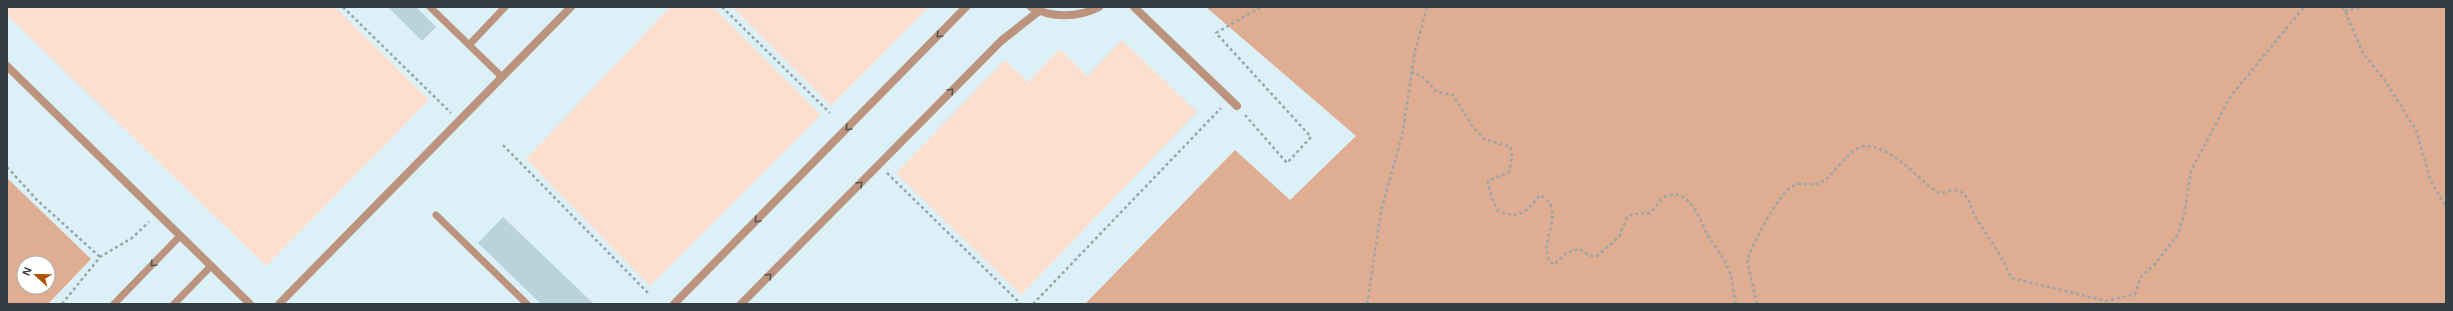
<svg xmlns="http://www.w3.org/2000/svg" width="2453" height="311" font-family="Arial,sans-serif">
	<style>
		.built { fill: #dcf0f8; fill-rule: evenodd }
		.green { fill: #fcdfcf }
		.forest { fill: #dfad92; fill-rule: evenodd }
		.building { fill: #b9d2dc }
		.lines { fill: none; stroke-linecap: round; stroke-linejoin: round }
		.path { stroke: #9aa5a9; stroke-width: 2.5; stroke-dasharray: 3 3; stroke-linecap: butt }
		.service { stroke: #bc937d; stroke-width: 7 }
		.minor { stroke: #bc937d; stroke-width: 8 }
		.tertiary { stroke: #bc937d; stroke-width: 8 }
		.oneway { stroke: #555351 }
	</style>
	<rect width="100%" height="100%" fill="#eef9fd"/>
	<path class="built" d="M7,7H1519L1301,304H7ZM24,263H48V287H24Z"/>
	<path class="green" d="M7,7H335L429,100L266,266L7,15Z
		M670,7H713L821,115L650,286L526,159Z
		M732,7H929L831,106Z
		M1122,40L1197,112L1021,295L896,173L1005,60L1028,82L1060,49L1087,76Z"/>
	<path class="forest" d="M1206,7H2446V304H1085L1235,150L1290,200L1356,136Z
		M7,178L91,259L48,304H7ZM24,263H48V287H24Z"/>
	<path class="building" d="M388,7H416L436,27L422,41Z
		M503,217L594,304H541L478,243Z"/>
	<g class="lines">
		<path class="path" d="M343,7L451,113
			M722,7L830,113
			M2342,7L2345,11L2363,53L2386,82L2416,130L2430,179L2446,207
			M2345,11L2363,7
			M1411,72L1423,77L1437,92L1453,95L1473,127L1484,139L1511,147L1512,158L1509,172L1488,181L1491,196L1498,211C1522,220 1526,211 1540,195C1543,197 1548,200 1550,204C1560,222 1535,251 1554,265L1566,253L1579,249L1590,256H1597L1619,237L1627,217L1633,214L1650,213C1656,208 1660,198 1667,196C1690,187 1700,221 1707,234C1714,246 1723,256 1728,268C1733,279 1733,293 1736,304
			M1245,115L1287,163L1311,137L1216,33L1261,7
			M503,145L650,295
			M7,167L37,200L100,257
			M887,173L1021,304
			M62,304L100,257L132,238L149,222
			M1033,304L1221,108
			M1367,304L1381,211L1402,136L1415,51L1427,7
			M1757,304L1747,260C1754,243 1777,195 1793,186C1804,181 1814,188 1825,180C1835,172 1852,146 1866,146C1896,148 1916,179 1939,193C1947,193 1954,187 1962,193C1970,198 1970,206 1974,214C1986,236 2002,254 2011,278L2107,301L2135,294L2141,277L2155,264L2178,234L2184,215L2191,171L2230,97L2304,7"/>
		<path class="service" d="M430,7L502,77
			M469,45L505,7
			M436,215L527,304
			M114,304L180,236
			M174,304L211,266"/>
		<path class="minor" d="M1134,7L1237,106
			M7,66L250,304
			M279,304L571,7"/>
		<path class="tertiary" d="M1031,7C1051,18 1078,18 1099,7
			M674,304L966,7
			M741,304L1001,41L1039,11"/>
	</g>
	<defs><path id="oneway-chevron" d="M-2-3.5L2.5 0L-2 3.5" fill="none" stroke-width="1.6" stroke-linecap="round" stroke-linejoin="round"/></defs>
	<g class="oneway">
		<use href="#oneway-chevron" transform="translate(939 35) rotate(134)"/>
		<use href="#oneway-chevron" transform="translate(951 91) rotate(-45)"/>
		<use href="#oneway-chevron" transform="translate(848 128) rotate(134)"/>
		<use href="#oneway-chevron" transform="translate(860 184) rotate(-45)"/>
		<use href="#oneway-chevron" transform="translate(757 220) rotate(134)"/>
		<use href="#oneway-chevron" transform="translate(153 264) rotate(134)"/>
		<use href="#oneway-chevron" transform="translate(769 276) rotate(-45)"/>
	</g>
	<rect width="2453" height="311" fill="none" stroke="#333e42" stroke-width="16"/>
	<g transform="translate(36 275) rotate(292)"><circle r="19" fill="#ffffff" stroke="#adb2b3"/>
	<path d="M0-3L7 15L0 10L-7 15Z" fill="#b05102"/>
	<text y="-6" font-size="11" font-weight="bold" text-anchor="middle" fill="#333e42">N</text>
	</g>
</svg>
